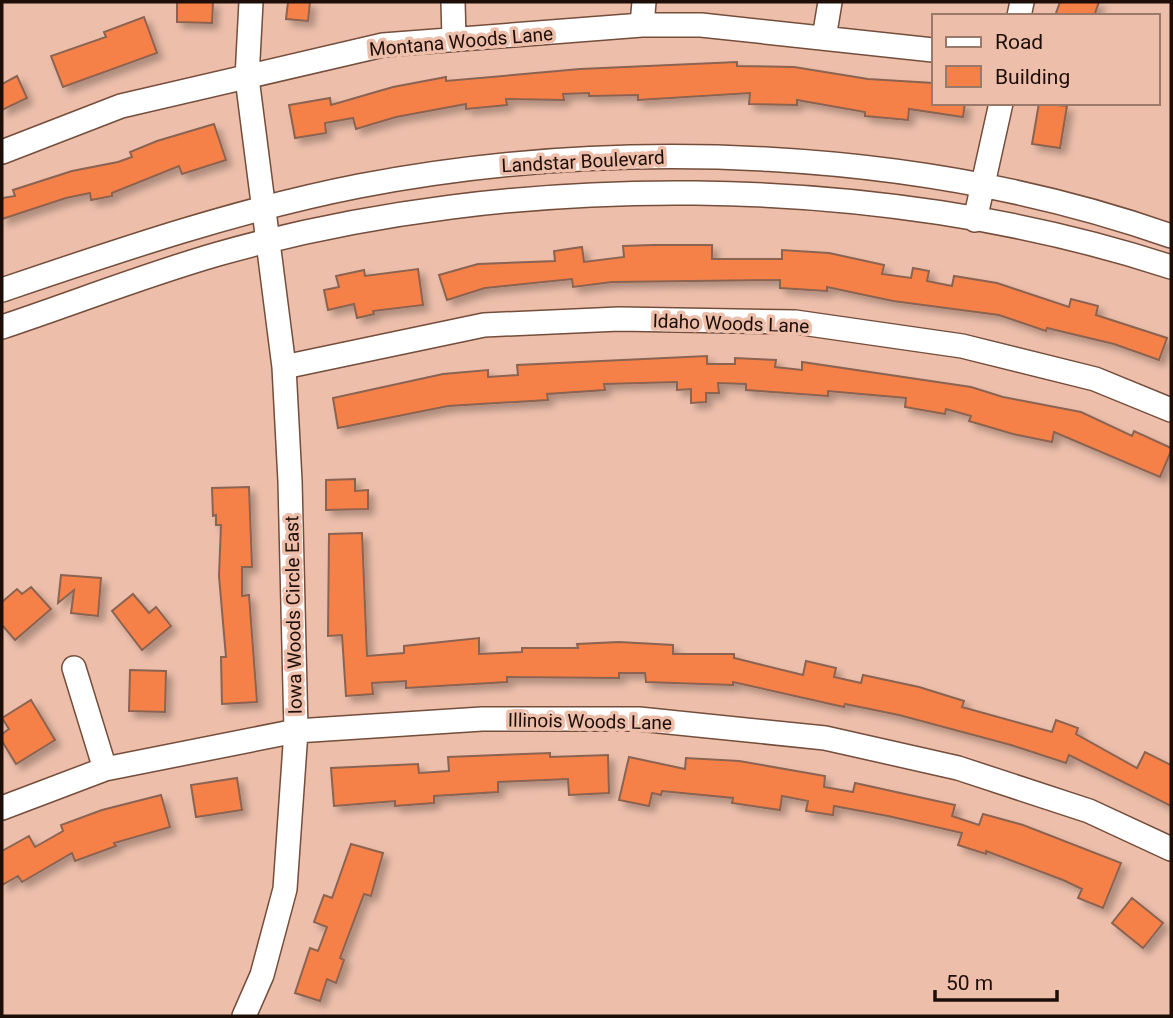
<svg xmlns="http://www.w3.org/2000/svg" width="1173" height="1018" font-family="Roboto,sans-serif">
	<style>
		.building { fill: #f58149; stroke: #8c6351; stroke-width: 2; filter: url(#shadow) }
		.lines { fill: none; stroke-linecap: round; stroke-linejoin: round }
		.minor-casing { stroke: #744d3b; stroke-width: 26 }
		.minor { stroke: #fff; stroke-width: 23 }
		.labels { text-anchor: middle; stroke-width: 7; stroke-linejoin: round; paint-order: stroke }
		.street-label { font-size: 19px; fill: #1e0e08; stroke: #edbfab }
	</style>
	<defs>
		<filter id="shadow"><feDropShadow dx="5.5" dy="5.5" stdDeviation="3.5" flood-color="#0004"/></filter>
	</defs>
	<rect width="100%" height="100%" fill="#edbfab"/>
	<path class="building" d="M177,2H213L212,23L177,22Z
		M288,2H310L308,21L286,19Z
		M1060,2H1099L1094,16H1055Z
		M144,17L157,53L63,87L51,56L106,37L104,32Z
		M737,62V66L794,67L868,79L933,83V103H965L963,117L909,109L908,120L865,116V112L797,100V105L749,104L750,93L638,100V95L589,96V93L563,94L564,100L506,99L507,105L466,109V104L396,117L356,129L353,118L325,123L326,133L295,138L289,105L330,98L331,105L393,87L446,77V81L580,69Z
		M17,76L27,98L2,110V84Z
		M1039,103L1067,106L1060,148L1032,144Z
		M214,124L226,160L182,174L179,166L112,193V196L91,200L90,193L66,198L2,219V198L15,196L13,190L72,171L118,162L132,157L130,152L157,141Z
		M653,245H712V259H782V250L829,253L884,265L882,274L911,278L913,268L929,271L927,281L952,286L954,276L997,283L1069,307L1071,299L1098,306L1096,315L1167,338L1159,360L1114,344L1047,328L1046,331L999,315L893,301L827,287V291L780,288V280L612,282L573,287L572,279L485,288L447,300L439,275L478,264L555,261L554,251L582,247L584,262L624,257L623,246Z
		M418,269L423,305L373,311L374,314L357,318L354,304L328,310L324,290L339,287L336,276L364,270L365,276Z
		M707,356V364H735V358L776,360L775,367L802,370V362L971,387L1003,397L1081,412L1132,436L1134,431L1171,448V451L1160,477L1054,432L1052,442L1013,434L969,421L971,416L946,409L945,414L905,407L906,398L828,391V396L746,390V384L718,383L719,393H706V402L691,403V389L677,390V382L604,384L605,390L547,394L548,400L448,406L338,428L333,398L443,374L488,370V377L518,375L517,365Z
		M355,479V491L368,490V509L326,510V480Z
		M249,487L252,567H242V596L249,595L257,702L222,704L221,657H226L219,576L221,525H216V515L213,516L212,488Z
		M362,533L367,656L404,653V646L479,638V654L522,652V648H578L577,644L619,642L673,645V654H734V658L803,675L806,661L836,668L834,677L861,683L863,675L919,687L964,701L962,707L1052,732L1056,720L1078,728L1076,734L1137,768L1145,752L1171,765V806L1069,755L1066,763L1011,745L899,715L845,704L844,707L733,682V685L646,682L645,673H619V678L507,677V682L406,688V681L372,683L373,694L346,696L342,635L328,636L329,534Z
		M61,575L101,578L98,616L71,613L74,590L58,603Z
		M31,587L51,609L15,640L2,625V602L17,589L22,594Z
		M133,594L149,613L156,607L171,626L142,650L112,611Z
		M130,670L166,671L165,712L129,711Z
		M31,700L55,740L16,764L2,741V734L9,729L2,718Z
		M550,753V757L608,755L609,793L569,795L568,779L498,782V792L434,796V803L395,806V801L334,806L331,768L418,764L419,773L449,771L448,757Z
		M629,757L685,769L686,758L739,761L825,776L824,787L853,792L855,783L955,805L952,816L979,825L983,814L1023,825L1121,863L1103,908L1078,898L1082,889L1063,880L986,851V854L958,845L962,833L888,816L834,806L833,815L806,811L808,801L782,796L780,810L732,803L733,798L662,791L661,795L652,793L649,806L619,800Z
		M237,778L242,810L196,817L191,785Z
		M161,795L170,827L114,843L116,846L75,861L72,853L22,882L18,876L2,885V851L29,836L35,847L63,831L61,825L102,810Z
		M351,844L383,853L371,896L364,894L340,958L344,960L336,983L327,979L320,1001L295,993L310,948L318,951L327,927L314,922L324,895L332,898Z
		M1132,898L1163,923L1143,948L1112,923Z"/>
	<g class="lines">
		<defs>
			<path id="minor" d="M453,2L454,39
				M1019,16L1022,2
				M642,25L644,2
				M824,38L830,2
				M2,152L121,106L383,45L642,25H701L933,50
				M975,220L1001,103
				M2,290C120,250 237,210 359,186C619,136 921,148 1171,236
				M2,327C74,303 145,275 218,254C514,170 878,171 1171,267
				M284,367L484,325L619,319L795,322L962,346L1095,379L1171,410
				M74,668L105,769
				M2,808L105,769L296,731L482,719H639L825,738L958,768L1089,811L1171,849
				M244,1016L262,975L285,889L296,731L290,481L284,367L247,78L251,2"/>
		</defs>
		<use href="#minor" class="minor-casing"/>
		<use href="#minor" class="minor"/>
	</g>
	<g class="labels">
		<g class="street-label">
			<text transform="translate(461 41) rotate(-5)" y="7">Montana Woods Lane</text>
			<text transform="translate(583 161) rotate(-3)" y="7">Landstar Boulevard</text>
			<text transform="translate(731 323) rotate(2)" y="7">Idaho Woods Lane</text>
			<text transform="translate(293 615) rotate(-91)" y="7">Iowa Woods Circle East</text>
			<text transform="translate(590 721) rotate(1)" y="7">Illinois Woods Lane</text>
		</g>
	</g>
	<rect width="1173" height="1018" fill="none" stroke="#1e0e08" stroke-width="7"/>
	<rect x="932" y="14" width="228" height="91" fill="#edbfab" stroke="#9a786a" stroke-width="2"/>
	<rect x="946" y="37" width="35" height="10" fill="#ffffff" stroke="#9a786a" stroke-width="2"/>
	<text x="995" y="49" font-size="21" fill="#1e0e08">Road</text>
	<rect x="946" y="66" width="35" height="21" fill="#f58149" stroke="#9a786a" stroke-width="2"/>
	<text x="995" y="84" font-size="21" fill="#1e0e08">Building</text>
	<path d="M935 990v10h122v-10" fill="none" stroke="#1e0e08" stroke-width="3.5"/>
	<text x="946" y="990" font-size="21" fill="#1e0e08" stroke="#edbfab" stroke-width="5" paint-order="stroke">50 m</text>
</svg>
